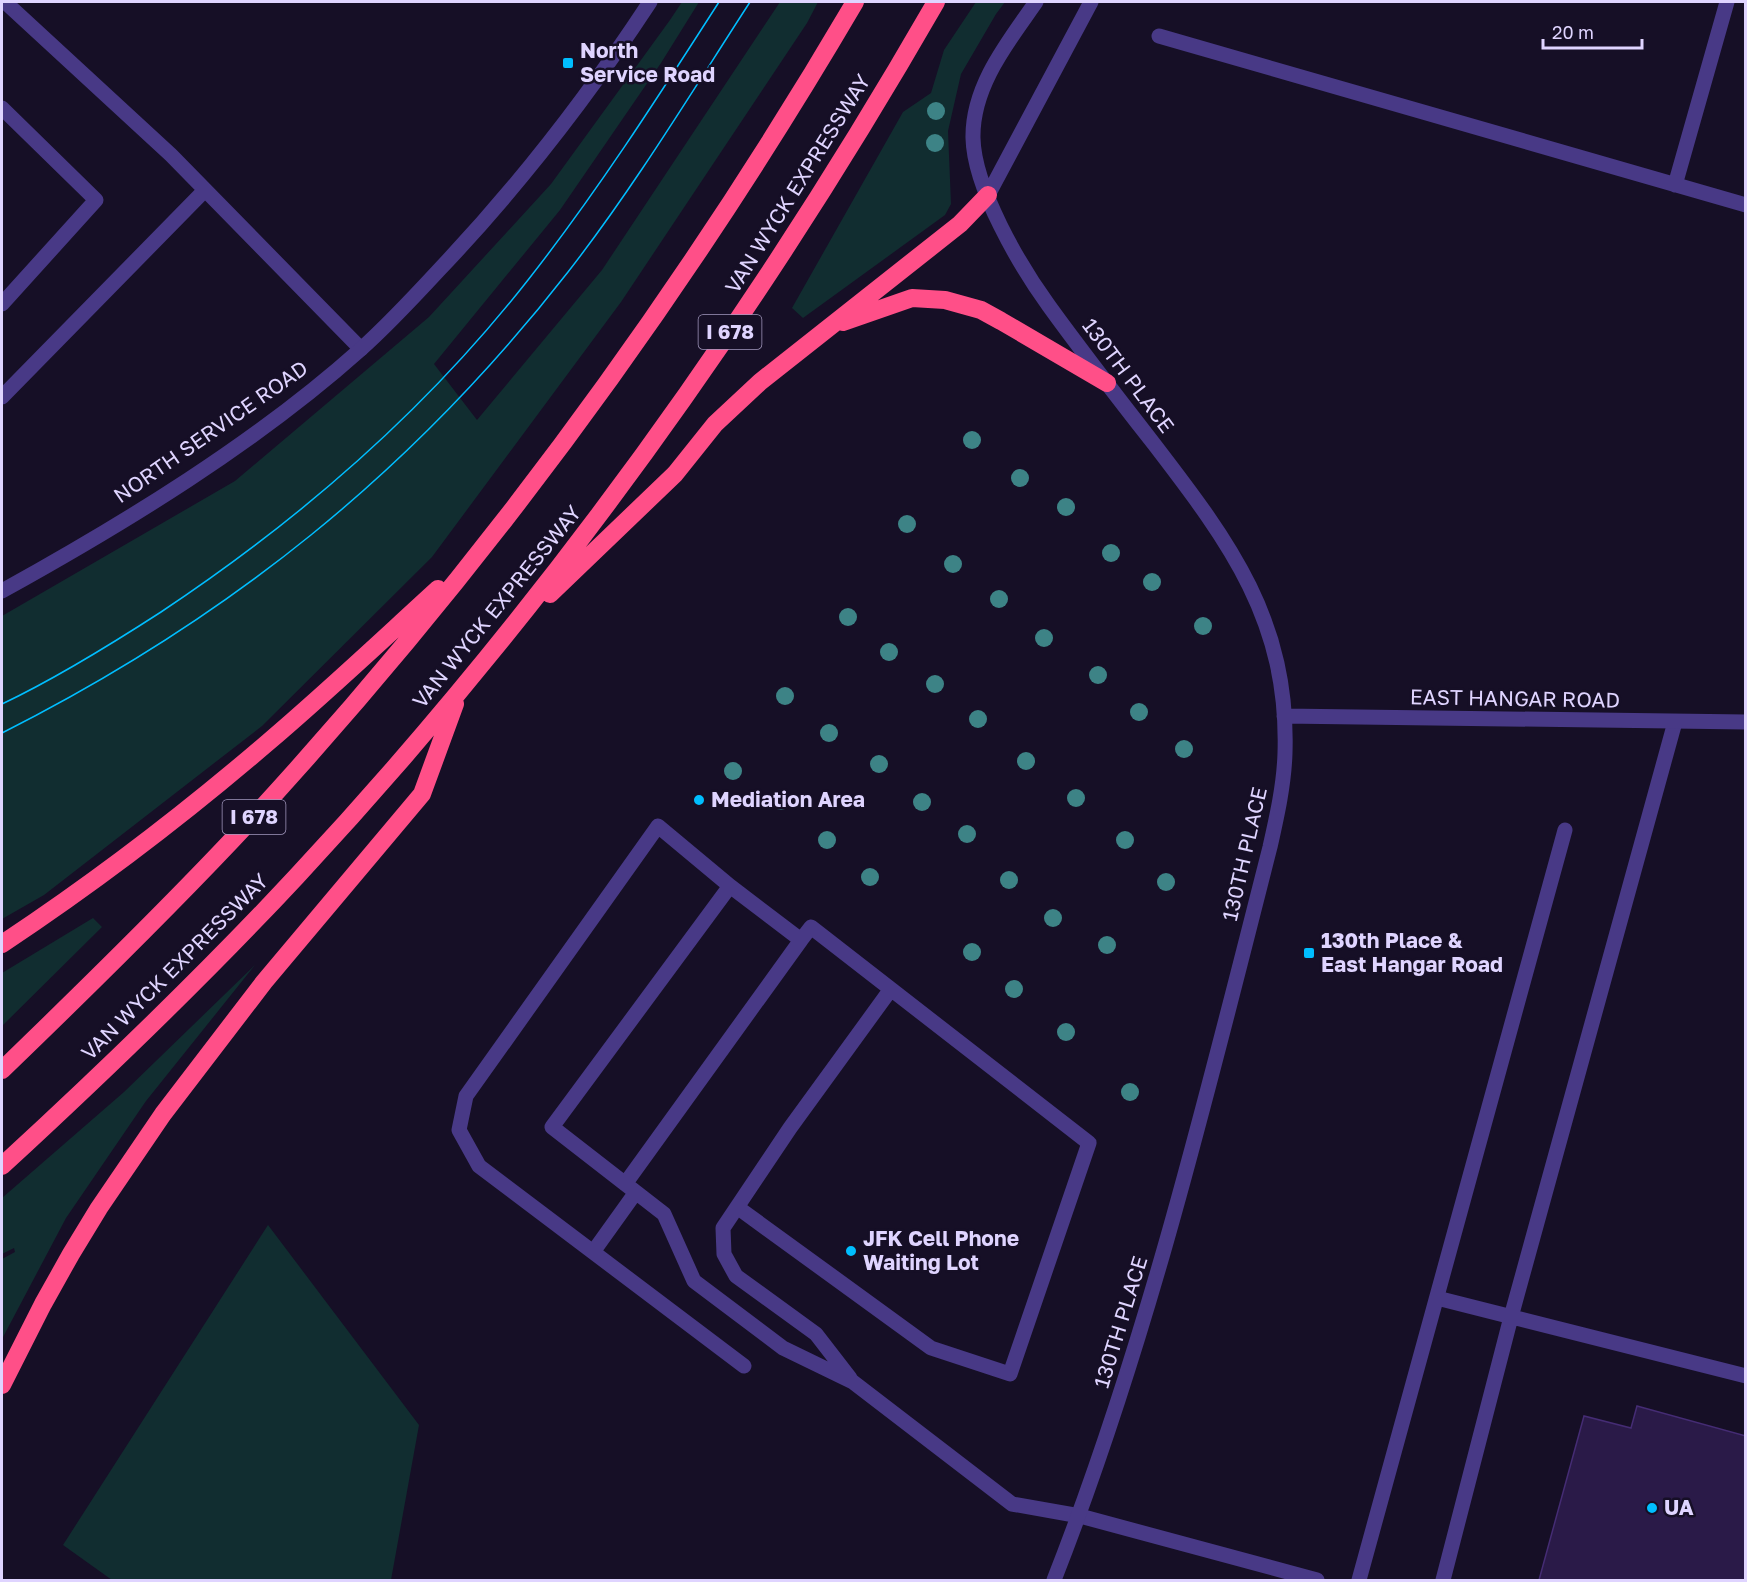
<svg xmlns="http://www.w3.org/2000/svg" width="1747" height="1582" font-family="'Golos Text',sans-serif">
	<style>
		.green { fill: #112d30 }
		.building { fill: #2a1a48; stroke: #452c74; stroke-width: 1.5 }
		.lines { fill: none; stroke-linecap: round; stroke-linejoin: round }
		.service { stroke: #483986; stroke-width: 15 }
		.minor { stroke: #483986; stroke-width: 15 }
		.motorway { stroke: #ff4f88; stroke-width: 18 }
		.tram { stroke: #00beff; stroke-width: 1.5 }
		.tree { fill: #3d8386 }
		.poi-dot { fill: #00beff; stroke: #160f26; stroke-width: 2 }
		.labels { text-anchor: middle; stroke-width: 5; stroke-linejoin: round; paint-order: stroke }
		.shield { fill: #160f26; stroke: #a399be; stroke-width: 1.5 }
		.shield-label { font-size: 20px; font-weight: bold; fill: #dfd4ff }
		.poi-label { font-size: 21px; font-weight: bold; fill: #dfd4ff; stroke: #160f26; text-anchor: start }
		.street-label { font-size: 21px; fill: #dfd4ff; stroke: #160f26 }
	</style>
	<rect width="100%" height="100%" fill="#160f26"/>
	<path class="green" d="M682,2H699L661,63L560,210L434,364L477,420L602,270L780,2H818L807,23L621,302L432,557L262,726L44,895L2,919V616L235,481L429,317L551,184L670,20Z
		M976,2H1005L996,14L961,74L948,131L951,204L945,215L803,318L792,308L903,112L931,93L944,50Z
		M93,918L102,927L2,1026V973Z
		M255,965L146,1101L66,1218L2,1339V1259L15,1252L14,1248L2,1254V1198L124,1092Z
		M268,1225L419,1425L391,1580H112L63,1545Z"/>
	<path class="building" d="M1637,1406L1746,1436V1580H1539L1584,1416L1631,1428Z"/>
	<g class="lines">
		<path class="service" d="M5,2L171,155L361,349
			M1159,36L1746,205
			M2,108L96,200L2,304
			M1675,185L1727,2
			M2,397L205,190
			M730,886L658,826L466,1096L459,1130L479,1166L744,1366
			M625,1184L801,940
			M737,1207L931,1348L1010,1374L1089,1143L811,927L801,940L730,886L552,1127L664,1214L694,1281L783,1348L853,1382L1012,1504L1080,1516L1317,1580
			M593,1252L636,1192
			M1437,1298L1746,1376
			M850,1378L816,1334L736,1276L724,1254L723,1228L790,1128L891,989
			M1359,1580L1565,830
			M1443,1580L1511,1317L1675,722"/>
		<path class="minor" d="M1036,2C1008,42 972,86 973,138C974,188 1020,266 1049,306C1083,353 1118,398 1154,444C1230,543 1289,621 1285,753C1284,785 1277,816 1270,847C1207,1094 1147,1343 1054,1580
			M988,195L1091,2
			M2,591C125,523 256,443 361,349C388,325 413,298 438,271C517,188 587,98 650,2
			M1284,716L1746,722"/>
		<path class="motorway" d="M843,322L912,298L945,300L981,310L1001,321L1107,383
			M550,594L675,474L715,424L760,382L960,224L988,195
			M2,944C94,883 182,816 266,744C325,694 381,641 438,589
			M2,1070C86,989 170,907 250,821C480,571 683,295 855,2
			M2,1166C103,1073 203,977 297,876C544,611 756,315 936,2
			M2,1385L43,1304L71,1254L99,1208L163,1114L264,982L422,794L455,704"/>
		<path class="tram" d="M2,704C57,678 110,645 161,612C298,521 426,410 528,280C598,191 658,97 719,2
			M2,733C228,619 412,472 568,272C635,186 691,93 750,2"/>
	</g>
	<g class="tree">
		<circle cx="936" cy="111" r="9"/>
		<circle cx="935" cy="143" r="9"/>
		<circle cx="972" cy="440" r="9"/>
		<circle cx="1020" cy="478" r="9"/>
		<circle cx="1066" cy="507" r="9"/>
		<circle cx="907" cy="524" r="9"/>
		<circle cx="1111" cy="553" r="9"/>
		<circle cx="953" cy="564" r="9"/>
		<circle cx="1152" cy="582" r="9"/>
		<circle cx="999" cy="599" r="9"/>
		<circle cx="848" cy="617" r="9"/>
		<circle cx="1203" cy="626" r="9"/>
		<circle cx="1044" cy="638" r="9"/>
		<circle cx="889" cy="652" r="9"/>
		<circle cx="1098" cy="675" r="9"/>
		<circle cx="935" cy="684" r="9"/>
		<circle cx="785" cy="696" r="9"/>
		<circle cx="1139" cy="712" r="9"/>
		<circle cx="978" cy="719" r="9"/>
		<circle cx="829" cy="733" r="9"/>
		<circle cx="1184" cy="749" r="9"/>
		<circle cx="1026" cy="761" r="9"/>
		<circle cx="879" cy="764" r="9"/>
		<circle cx="733" cy="771" r="9"/>
		<circle cx="1076" cy="798" r="9"/>
		<circle cx="781" cy="801" r="9"/>
		<circle cx="922" cy="802" r="9"/>
		<circle cx="967" cy="834" r="9"/>
		<circle cx="827" cy="840" r="9"/>
		<circle cx="1125" cy="840" r="9"/>
		<circle cx="870" cy="877" r="9"/>
		<circle cx="1009" cy="880" r="9"/>
		<circle cx="1166" cy="882" r="9"/>
		<circle cx="1053" cy="918" r="9"/>
		<circle cx="1107" cy="945" r="9"/>
		<circle cx="972" cy="952" r="9"/>
		<circle cx="1014" cy="989" r="9"/>
		<circle cx="1066" cy="1032" r="9"/>
		<circle cx="1130" cy="1092" r="9"/>
	</g>
	<g class="poi-dot">
		<rect x="562" y="57" width="12" height="12" rx="3"/>
		<circle cx="699" cy="800" r="6"/>
		<rect x="1303" y="947" width="12" height="12" rx="3"/>
		<circle cx="851" cy="1251" r="6"/>
		<circle cx="1652" cy="1508" r="6"/>
	</g>
	<g class="labels">
		<g class="shield">
			<rect x="698.5" y="315" width="63" height="34" rx="4.5"/>
			<rect x="222.5" y="800" width="63" height="34" rx="4.5"/>
		</g>
		<g class="shield-label">
			<text x="730" y="339">I 678</text>
			<text x="254" y="824">I 678</text>
		</g>
		<g class="poi-label">
			<text x="580" y="58">North<tspan x="580" dy="24">Service Road</tspan></text>
			<text x="711" y="807">Mediation Area</text>
			<text x="1321" y="948">130th Place &amp;<tspan x="1321" dy="24">East Hangar Road</tspan></text>
			<text x="863" y="1246">JFK Cell Phone<tspan x="863" dy="24">Waiting Lot</tspan></text>
			<text x="1664" y="1515">UA</text>
		</g>
		<g class="street-label">
			<text transform="translate(798 184) rotate(-58)" y="7">VAN WYCK EXPRESSWAY</text>
			<text transform="translate(1128 376) rotate(53)" y="7">130TH PLACE</text>
			<text transform="translate(211 432) rotate(-35)" y="7">NORTH SERVICE ROAD</text>
			<text transform="translate(497 607) rotate(-51)" y="7">VAN WYCK EXPRESSWAY</text>
			<text transform="translate(1515 699) rotate(1)" y="7">EAST HANGAR ROAD</text>
			<text transform="translate(1245 854) rotate(-77)" y="7">130TH PLACE</text>
			<text transform="translate(175 967) rotate(-45)" y="7">VAN WYCK EXPRESSWAY</text>
			<text transform="translate(1121 1322) rotate(-73)" y="7">130TH PLACE</text>
		</g>
	</g>
	<rect width="1747" height="1582" fill="none" stroke="#dfd4ff" stroke-width="6"/>
	<path d="M1543 39v9h99v-9" fill="none" stroke="#dfd4ff" stroke-width="3"/>
	<text x="1552" y="39" font-size="18" fill="#dfd4ff" stroke="#160f26" stroke-width="4.5" paint-order="stroke">20 m</text>
</svg>
